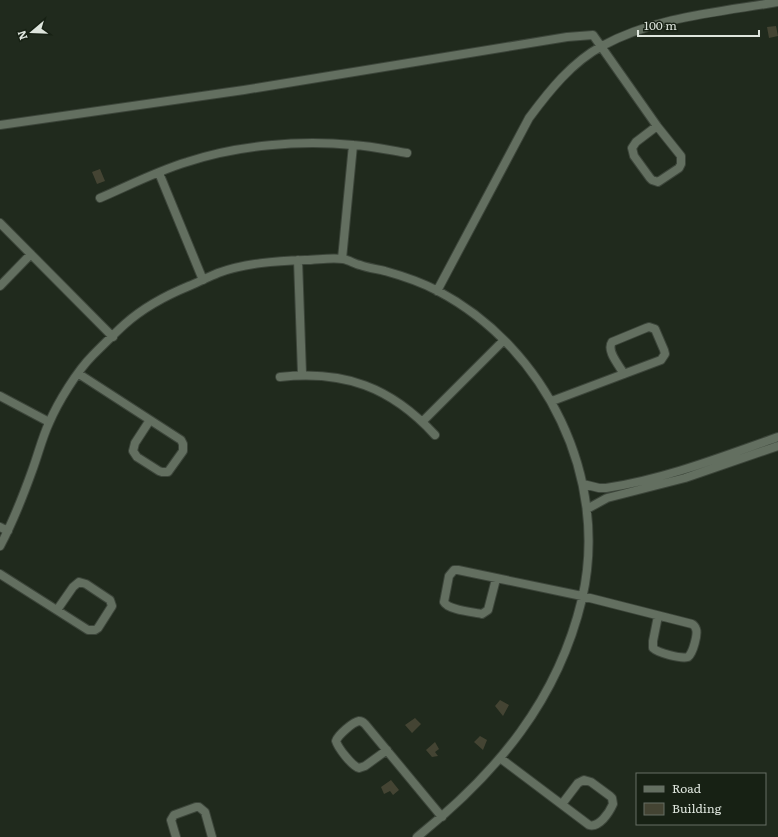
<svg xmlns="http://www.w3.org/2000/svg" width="778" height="837" font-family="Literata,serif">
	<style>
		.building { fill: #443 }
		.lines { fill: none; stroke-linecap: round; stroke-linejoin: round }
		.minor-casing { stroke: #3c453a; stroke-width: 10 }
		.minor { stroke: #636f60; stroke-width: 8 }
	</style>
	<rect width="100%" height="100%" fill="#202a1d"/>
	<path class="building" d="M776,26L778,36L769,38L767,27Z
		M100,169L105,181L97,184L92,172Z
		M500,700L509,705L503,716L495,706Z
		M415,718L421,724L412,733L405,725Z
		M480,736L487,740L483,750L474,742Z
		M435,742L439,749L435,752L438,756L432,757L426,750Z
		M391,780L399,790L393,795L390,791L384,794L381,787Z"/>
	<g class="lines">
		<defs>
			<path id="minor" d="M0,125L244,90L567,37L593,35L657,126L681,156V164L679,168L658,182L652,180L650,178L634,156L632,148L636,142L657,126
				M159,173L203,280
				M100,198C128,186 157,171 187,162C238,145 300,140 353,145C371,146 389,150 407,153
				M0,223L113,337
				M342,259L353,145
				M298,260L302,374
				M0,286L31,254
				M437,291L529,118C549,91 572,62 602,46C655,17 719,12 778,2
				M79,374L181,440L183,444V451L168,472H162L159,471L137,457L133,451L135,443L150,420
				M280,377C344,370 391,387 435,435
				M0,396L49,422
				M552,401L661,360L665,354L664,350L655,329L649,327L646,328L612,342C606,351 619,365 624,374
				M423,421L504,340
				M583,484L599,488H606C665,479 721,457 778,437
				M587,509L607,498L685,478L778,446
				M0,527L8,531
				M0,546C13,522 23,496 32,471C38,455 42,438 49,423C58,402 77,371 93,355C103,345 114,334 125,324C143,308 167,295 189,286C199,282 208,277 218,273C245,263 276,261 305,260C317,260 331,257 343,259C349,260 355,264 360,265C368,268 377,269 385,271C403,276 421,282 438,291C546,348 610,478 582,599C558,700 497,773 417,837
				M0,574L88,630H95L98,628L112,606L110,600L86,584L79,582L73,587L57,610
				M496,579L488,610L482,614C473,612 448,610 444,602L449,576L454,570H458L582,596L692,624C694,625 695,626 696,629C698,634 693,653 688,657C681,659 658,653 653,648V641L658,616
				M387,750L365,766L359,768C352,766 338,748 336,741C338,735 353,722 359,721C362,721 363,722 365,724L442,817
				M500,758L589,825C599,828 609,813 613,804L612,798L610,796L591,782L584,780L578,783L562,804
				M176,837L171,820L174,815L196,807H199L205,812L212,837"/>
		</defs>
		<use href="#minor" class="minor-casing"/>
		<use href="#minor" class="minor"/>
	</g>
	<rect x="636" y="773" width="130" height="52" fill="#172114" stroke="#676f64"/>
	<rect x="644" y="786" width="20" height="6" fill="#636f60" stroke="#676f64"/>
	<text x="672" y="793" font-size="12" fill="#dee5dd">Road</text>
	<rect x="644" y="803" width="20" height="12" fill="#444433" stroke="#676f64"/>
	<text x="672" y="813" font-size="12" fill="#dee5dd">Building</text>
	<g transform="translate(32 32) rotate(251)" stroke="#172114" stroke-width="3" paint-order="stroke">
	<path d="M0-3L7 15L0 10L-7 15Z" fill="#dee5dd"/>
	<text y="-6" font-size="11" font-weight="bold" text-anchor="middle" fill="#dee5dd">N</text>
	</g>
	<path d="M638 30v6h121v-6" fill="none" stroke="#dee5dd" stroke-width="2"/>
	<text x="644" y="30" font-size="12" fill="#dee5dd" stroke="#172114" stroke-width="3" paint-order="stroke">100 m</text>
</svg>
